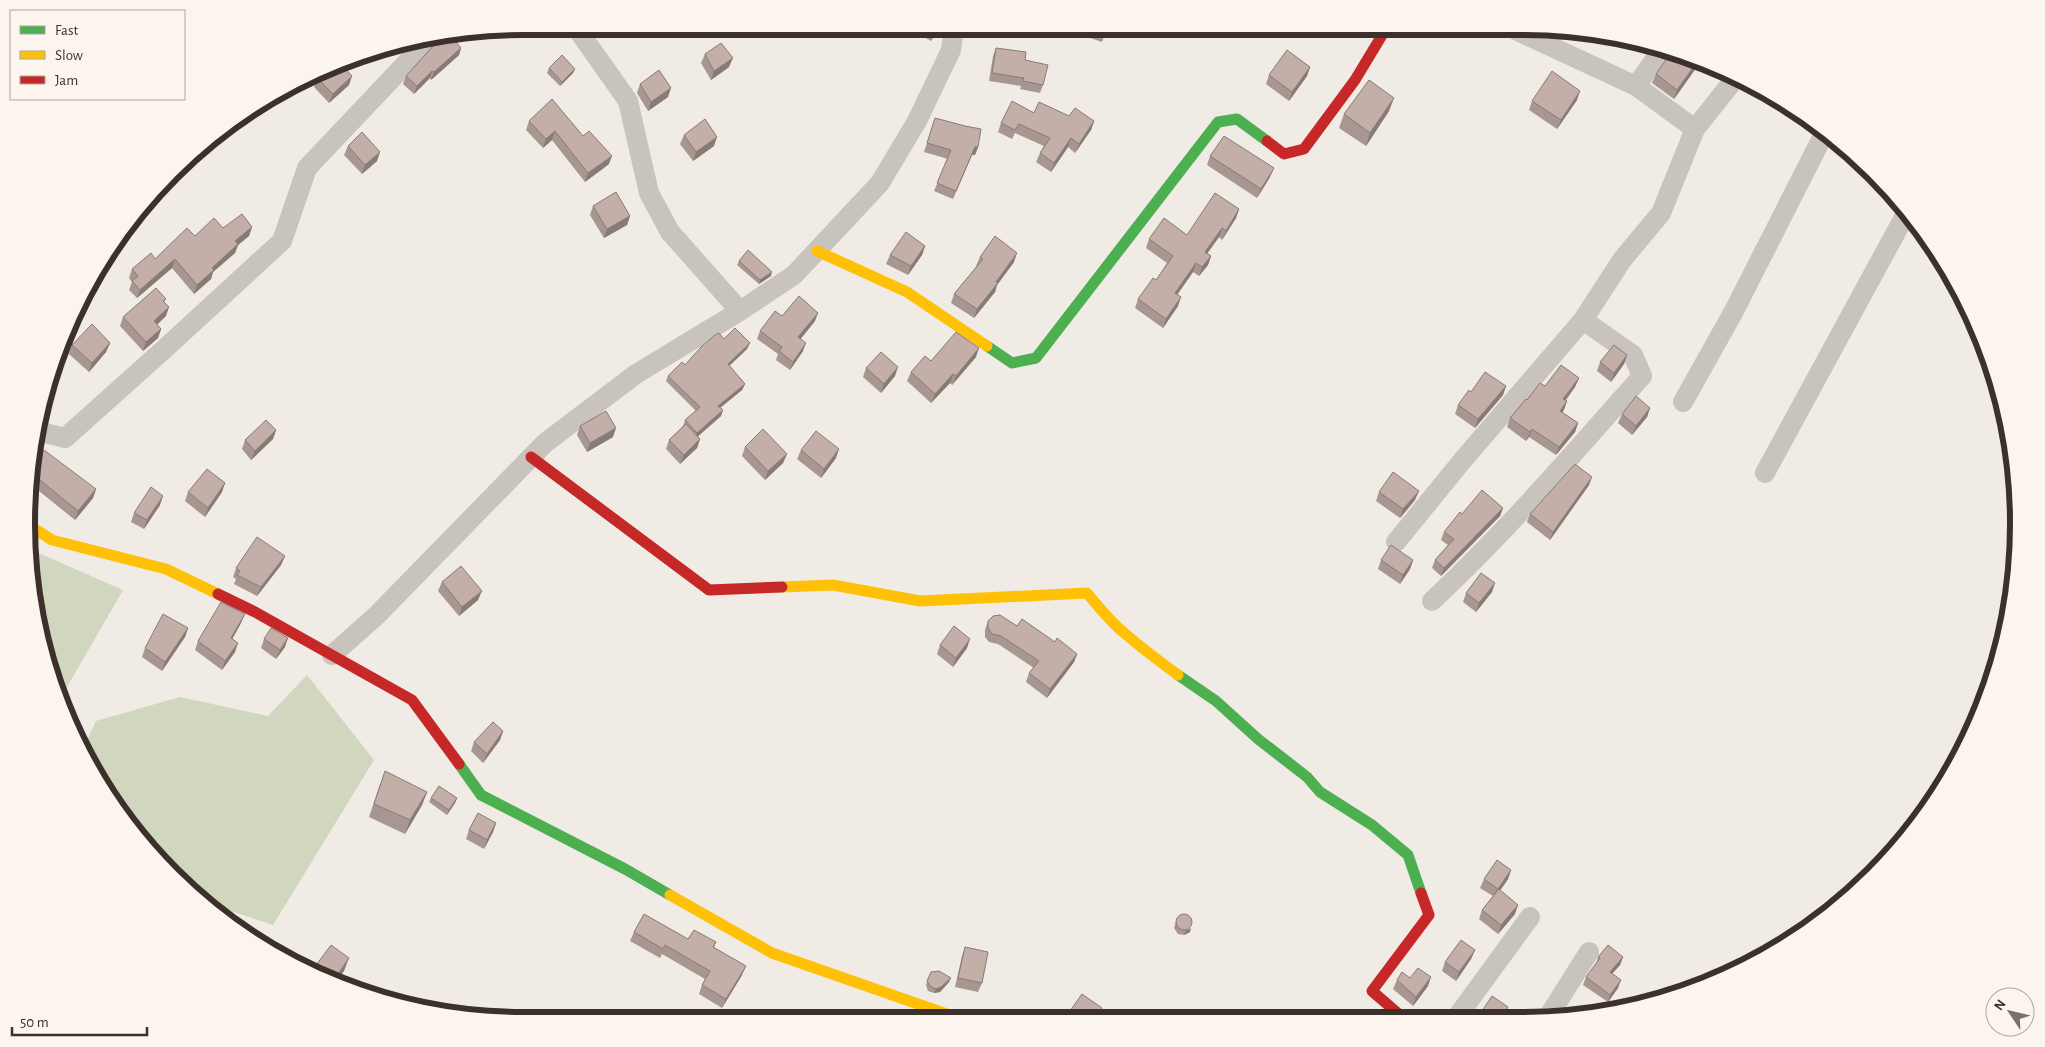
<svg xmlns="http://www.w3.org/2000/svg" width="2045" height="1047" font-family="'Alegreya Sans',sans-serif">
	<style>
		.green { fill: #d1d6bf }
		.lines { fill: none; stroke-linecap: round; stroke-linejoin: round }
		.street { stroke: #c9c3be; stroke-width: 20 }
		.fast { stroke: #4caf50; stroke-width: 11 }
		.slow { stroke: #ffc107; stroke-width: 11 }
		.jam { stroke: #c62828; stroke-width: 11 }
		.wall { fill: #a89690 }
		.shaded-wall { fill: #887a75 }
		.building { fill: #c3afa7; stroke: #887a75 }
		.rim { fill: none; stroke: #3b302b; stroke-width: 6 }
	</style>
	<rect width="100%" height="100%" fill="#f0ebe5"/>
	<path class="green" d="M27,548L123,590L67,687L61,703L43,652Z
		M307,675L374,760L273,925L204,902L150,852L110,800L83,749L96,721L180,697L268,716Z"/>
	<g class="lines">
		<path class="street" d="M575,26L628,101L649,193L670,232L740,311L794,275L880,183L917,121L951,50L954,27
			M1509,27L1636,86L1695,129L1737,76
			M1636,86L1663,48
			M1683,402L1734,311L1826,130
			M37,431L65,438L160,353L282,241L307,168L433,35
			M1765,473L1907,212
			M1396,542L1462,461L1583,320L1622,260L1661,213L1695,129
			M1432,601C1507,531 1574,453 1642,376L1633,355L1583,320
			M332,655L377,615L545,443L636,374L740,311
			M1457,1017L1530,917
			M1548,1017L1589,952"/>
		<path class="fast" d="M987,346L1012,363L1036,358L1218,122L1237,119L1267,141
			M1178,675L1216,701L1258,739L1307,777L1320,792L1372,825L1408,855L1421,893
			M459,764L481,795L625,869L670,895"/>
		<path class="slow" d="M817,251L907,292L987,346
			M27,524L52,540L166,569L218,594
			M782,587L833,585L920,601L1087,593C1098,606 1109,620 1122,631C1140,647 1159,661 1178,675
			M670,895L772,953L958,1018"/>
		<path class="jam" d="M1267,141L1284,154L1304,149L1355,80L1387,27
			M531,457L709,590L782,587
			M218,594L255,612L412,700L459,764
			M1402,1017L1372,991L1429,915L1421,893"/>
	</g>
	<path class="wall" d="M522,26H537L529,34Z
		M907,27H940L931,41Z
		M1074,27H1107L1102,42L1072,32Z
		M461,48L459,55L431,80L430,78L414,94L403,84L406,76Z
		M996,48L1043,85L1040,93L1020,89L1021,86L989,81L993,56Z
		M705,54L729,67L711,80L701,63Z
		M1697,62L1694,71L1674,99L1652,83L1656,74Z
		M1310,67L1307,76L1289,101L1266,84L1269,75Z
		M549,68L575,69L573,73L560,86L547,73Z
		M317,78L349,85L329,103L314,87Z
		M640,84L668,97L648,111L637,93Z
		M1577,100L1557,129L1529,110L1532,101Z
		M1389,111L1366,146L1339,128L1344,114Z
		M1034,113L1069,116L1094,121L1091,130L1075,153L1068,147L1051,172L1036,162L1040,153L1044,146L1015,133L1012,139L998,132L1001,123Z
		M935,118L978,147L975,155H972L953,199L934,191L948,159L924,152Z
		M529,121L583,136L609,164L585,182L552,140L543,148L526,130Z
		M684,135L714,146L693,161L680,144Z
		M348,146L377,161L362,174L344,155Z
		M1210,156L1270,177L1257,198L1207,165Z
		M593,206L630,216L627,225L604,238L590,215Z
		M1239,209L1236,218L1222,240L1219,237L1207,253L1211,256L1208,265L1199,276L1193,272L1177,295L1178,306L1163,328L1135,308L1138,299L1156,280L1167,263L1146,248L1149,239L1187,235Z
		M252,227L249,236L238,245L235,253L213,272L211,279L194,294L172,268L137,298L129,290L132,282L129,278L132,269L155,259L195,236L223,228Z
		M925,246L922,255L908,275L886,264L890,255Z
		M980,257L1014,262L997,285L995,292L974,318L951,303L954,294L977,266H976Z
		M739,261L771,276L759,284L737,265Z
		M166,299L164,302L166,316L157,325L161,329L158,338L143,351L120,326L123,317Z
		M782,316L815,321L800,339L803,351L790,370L776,360L778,354L757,339L760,331Z
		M724,339L747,349L729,366L745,384L742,390L720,408L721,416L698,436L700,439L697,448L680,464L666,449L669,440L683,426L685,420L696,411L666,381L668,376Z
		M110,343L106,352L89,372L69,354L72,345Z
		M1627,355L1624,364L1611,382L1597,371L1600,362Z
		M976,357L952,385L950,383L931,403L907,381L911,372L931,361Z
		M866,368L895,376L881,393L863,377Z
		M1579,378L1575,387L1566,400L1567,401L1562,412L1578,423L1575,432L1556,455L1529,437L1526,441L1507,427L1510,418L1527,400L1545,386Z
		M1506,386L1503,395L1475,428L1455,414L1458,405Z
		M1650,408L1647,417L1632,435L1618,423L1622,414Z
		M580,426L613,437L587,452L577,435Z
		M276,430L273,439L251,460L242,449L245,440Z
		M745,447L787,454L783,463L765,480L742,456Z
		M801,450L836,458L821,478L797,459Z
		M32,464L96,489L93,498L75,520L29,483Z
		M1589,485L1550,540L1527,522L1530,514Z
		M188,492H222L205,517L185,501Z
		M1379,492L1415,500L1400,518L1376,501Z
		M160,505L144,529L131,522L134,513Z
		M1503,508L1500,516L1441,576L1432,568L1435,560L1448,545L1441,540L1444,532L1462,514Z
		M285,556L281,565L257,596L234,584L236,579L233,577L236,568Z
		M1381,560H1413L1410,569L1400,584L1378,569Z
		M442,582L478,600L459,616L438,591Z
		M1492,592L1476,612L1463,602L1466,593Z
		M988,621L1017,626L1055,642L1077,654L1074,662L1047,698L1026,682L1029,673L1034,668L998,644L989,642L985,637V630Z
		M241,623L232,639L235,652L222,670L195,650L198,641Z
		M188,628L185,637L162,671L142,657L145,648Z
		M264,639L285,647L276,659L261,648Z
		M940,645L967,648L953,667L937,654Z
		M503,731L500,740L483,763L471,751L474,742Z
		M380,784L427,792L422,805L405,834L369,817Z
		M431,798H457L455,803L447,815L429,802Z
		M496,823L493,832L484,849L466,839L469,830Z
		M1511,870L1508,879L1500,890L1515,914L1498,934L1479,919L1482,910L1493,896L1480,888L1484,879Z
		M1177,918L1190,932L1184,935L1178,934L1174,928Z
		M634,932L716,942L714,947L742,975L722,1008L699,994L702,985L705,979L662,954L660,958L630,941Z
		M965,947L982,983L978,992L955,987L962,956Z
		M1475,950L1471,959L1456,981L1442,971L1445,962Z
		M1598,957H1623L1620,965L1612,974L1618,988L1608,1002L1583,985L1586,977L1596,964Z
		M931,972L949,982L940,992L934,993L928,991L926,985Z
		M1410,978L1428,986L1413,1006L1393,989L1397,980Z
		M1070,1011L1099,1017L1098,1018H1067Z"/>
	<path class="shaded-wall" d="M532,26H537L529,34Z
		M938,27H940L931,41L935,32Z
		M461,48L459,55L431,80L434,72Z
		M733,58L729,67L711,80L714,71Z
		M1697,62L1694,71L1674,99L1677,90Z
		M1310,67L1307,76L1289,101L1292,92Z
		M575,69L573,73L560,86L562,82Z
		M432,71L430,78L414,94L417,86Z
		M352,76L349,85L329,103L333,94Z
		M671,88L668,97L648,111L651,102Z
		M1580,91L1577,100L1557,129L1561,120Z
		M1394,98L1389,111L1366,146L1370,133Z
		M1094,121L1091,130L1075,153L1079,144Z
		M555,131L552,140L543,148L546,139Z
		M717,137L714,146L693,161L696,152Z
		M1071,138L1068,147L1051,172L1054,163Z
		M975,147H978L975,155H972L953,199Z
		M380,152L377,161L362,174L365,165Z
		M612,156L609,164L585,182L588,173Z
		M1274,168L1270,177L1257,198L1261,189Z
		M1239,209L1236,218L1222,240L1226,231Z
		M630,216L627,225L604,238L607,229Z
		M252,227L249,236L238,245L235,253L213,272L211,279L194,294L197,285L235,241Z
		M1222,228L1219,237L1202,261L1205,252Z
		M925,246L922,255L908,275L911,266Z
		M1017,253L1014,262L997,285L995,292L974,318L977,309Z
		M1211,256L1208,265L1199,276L1202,267Z
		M175,259L172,268L137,298L140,290Z
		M1196,263L1193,272L1172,302L1175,293Z
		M772,272L771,276L759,284L760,280Z
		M1181,297L1178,306L1163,328L1166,319Z
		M169,307L166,316L151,330L154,321Z
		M818,313L815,321L795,346L798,337Z
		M161,329L158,338L143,351L146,342Z
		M110,343L106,352L89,372L92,363Z
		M750,343L747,349L726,369L728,364Z
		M806,343L803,351L790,370L793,362Z
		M979,348L976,357L952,385L956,376Z
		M1627,355L1624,364L1611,382L1614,373Z
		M898,367L895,376L881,393L884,384Z
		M953,374L950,383L931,403L935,394Z
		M1579,378L1575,387L1560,407L1563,399Z
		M53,381L50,390L43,398L45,389Z
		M745,384L742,390L716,411L718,406Z
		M1506,386L1503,395L1475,428L1478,419Z
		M1567,401L1564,410L1557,420L1560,411Z
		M1650,408L1647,417L1632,435L1636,426Z
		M723,410L721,416L695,439L697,433Z
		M1578,423L1575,432L1556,455L1559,447Z
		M616,428L613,437L587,452L590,443Z
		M1532,429L1529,437L1526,441L1530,432Z
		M276,430L273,439L251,460L255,451Z
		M700,439L697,448L680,464L684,455Z
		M839,449L836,458L821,478L824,469Z
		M787,454L783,463L765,480L768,471Z
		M1592,477L1589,485L1550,540L1553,532Z
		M225,483L222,492L205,517L208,508Z
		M96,489L93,498L75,520L78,511Z
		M1419,491L1415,500L1400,518L1403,509Z
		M163,496L160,505L144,529L147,520Z
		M1503,508L1500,516L1441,576L1444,568Z
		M285,556L281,565L257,596L261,587Z
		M1413,560L1410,569L1400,584L1403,575Z
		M1495,583L1492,592L1476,612L1479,603Z
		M482,591L478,600L459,616L462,607Z
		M245,614L241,623L228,647L231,638Z
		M188,628L185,637L162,671L165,662Z
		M288,638L285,647L276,659L280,650Z
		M970,639L967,648L953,667L956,658Z
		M238,643L235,652L222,670L225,661Z
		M1077,654L1074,662L1047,698L1050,689Z
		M503,731L500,740L483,763L487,754Z
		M427,792L422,805L405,834L410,820Z
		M457,798L455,803L447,815L449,810Z
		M496,823L493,832L484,849L487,840Z
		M1511,870L1508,879L1495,898L1498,889Z
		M1518,905L1515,914L1498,934L1501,925Z
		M1191,928L1190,932L1184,935L1186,931Z
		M1475,950L1471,959L1456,981L1459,972Z
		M1623,957L1620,965L1607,979L1610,972Z
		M349,958L344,971L337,982L333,981Z
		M746,966L742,975L722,1008L726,999Z
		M1431,977L1428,986L1413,1006L1416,997Z
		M951,978L949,982L940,992L934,993L936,989Z
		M1621,980L1618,988L1608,1002L1610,995Z
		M1508,1007L1505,1016L1501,1017Z
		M1102,1008L1099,1017L1098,1018H1095Z"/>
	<path class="building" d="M926,27H938L935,32Z
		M1086,27H1107L1105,33Z
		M444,34H449L461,48L434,72L432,71L417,86L406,76Z
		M721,43L733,58L714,71L705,54Z
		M996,48L1026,52L1025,60L1048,65L1043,85L1023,81L1024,78L992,73Z
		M1287,50L1310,67L1292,92L1269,75Z
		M1672,51L1694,60L1697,62L1677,90L1656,74Z
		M562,55L575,69L562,82L549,68Z
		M340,63L352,76L333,94L317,78L325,70Z
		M659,70L671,88L651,102L640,84Z
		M1552,71L1580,91L1561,120L1532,101Z
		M1369,80L1394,98L1370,133L1344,114Z
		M552,99L583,136L589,131L612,156L588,173L555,131L546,139L529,121Z
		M1012,101L1034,113L1039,102L1069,116L1075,108L1094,121L1079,144L1071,138L1054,163L1040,153L1050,138L1019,124L1015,130L1001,123Z
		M935,118L965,126L981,129L978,147H975L956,191L937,183L951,150L927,143Z
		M705,119L717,137L696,152L684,135Z
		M362,132L380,152L365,165L348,146Z
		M1224,136L1274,168L1261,189L1210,156Z
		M616,192L630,216L607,229L593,206Z
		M1215,193L1239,209L1226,231L1222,228L1205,252L1211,256L1202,267L1196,263L1175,293L1181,297L1166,319L1138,299L1153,278L1156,280L1173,256L1149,239L1164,218L1187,235Z
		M242,214L252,227L235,241L238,244L212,268L214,270L197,285L175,259L140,290L132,281L138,276L132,269L151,253L155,259L187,228L195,236L214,218L223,228Z
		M906,232L925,246L911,266L890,255Z
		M995,236L1017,253L996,282L998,283L977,309L954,294L983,259L980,257Z
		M748,250L772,272L760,280L739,261Z
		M156,288L166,299L163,301L169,307L154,321L161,329L146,342L123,317Z
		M799,296L818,313L798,337L806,343L793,362L779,351L782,347L760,331L775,311L782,316Z
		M92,324L110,343L92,363L72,345Z
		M735,328L750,343L728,364L745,384L718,406L723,410L697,433L685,420L700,407L668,376L682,362L685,365L701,347L715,335L719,333L724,339Z
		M956,332L979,348L956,376L953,374L935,394L911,372L925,356L931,361Z
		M1614,345L1627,355L1614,373L1600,362Z
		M881,352L898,367L884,384L866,368Z
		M1561,365L1579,378L1563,399L1567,401L1560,411L1578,423L1559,447L1532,429L1530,432L1510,418L1526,399L1527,400L1540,383L1545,386Z
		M1485,372L1506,386L1478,419L1458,405L1469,390L1471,392Z
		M49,377L53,381L45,389Z
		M1636,396L1650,408L1636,426L1622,414Z
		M606,411L616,428L590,443L580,426Z
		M266,420L276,430L255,451L245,440Z
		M686,424L700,439L684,455L669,440Z
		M763,429L787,454L768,471L745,447Z
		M816,431L839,449L824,469L801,450Z
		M44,450L96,489L78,511L30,472L32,464Z
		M1575,464L1592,477L1553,532L1530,514Z
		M207,469L225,483L208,508L188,492Z
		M1393,472L1419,491L1403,509L1379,492Z
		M151,487L163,496L147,520L134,513Z
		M1482,490L1503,508L1444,568L1435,560L1454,539L1444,532L1460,512L1462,514Z
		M257,537L285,556L261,587L237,575L240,571L236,568Z
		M1391,545L1413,560L1403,575L1381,560Z
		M461,566L482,591L462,607L442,582Z
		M1481,573L1495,583L1479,603L1466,593Z
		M221,602L245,614L231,638L238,643L225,661L198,641Z
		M163,614L188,628L165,662L145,648Z
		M1000,615L1017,626L1022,619L1055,642L1057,638L1077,654L1050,689L1029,673L1039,661L1001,636L992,634L988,628V621L993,616Z
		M954,626L970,639L956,658L940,645Z
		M271,628L288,638L280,650L264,639Z
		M493,722L503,731L487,754L474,742Z
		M385,771L427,792L410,820L374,804Z
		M439,786L457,798L449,810L431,798Z
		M478,813L496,823L487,840L469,830Z
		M1497,860L1511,870L1498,889L1484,879Z
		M1499,889L1518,905L1501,925L1482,910Z
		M1176 922a8 8 0 1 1 16 0a8 8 0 1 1-16 0Z
		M644,914L688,939L694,930L716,942L713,947L746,966L726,999L702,985L710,971L665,945L663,949L634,932Z
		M1461,940L1475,950L1459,972L1445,962Z
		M331,945L349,958L333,981L311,972Z
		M1608,945L1623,957L1610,972L1621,980L1610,995L1586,977L1600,958L1598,957Z
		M965,947L988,952L982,983L958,978Z
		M1418,968L1431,977L1416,997L1397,980L1402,972L1410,978Z
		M939,971L951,978L941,987L936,989L930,986L927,981L931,972Z
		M1082,994L1102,1008L1095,1018H1079L1070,1011Z
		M1492,996L1508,1007L1501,1017H1478Z
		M668,1015L673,1019H665Z"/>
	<path d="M0 0H2045V1047H0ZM523 35H1522A488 488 0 0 1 2010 523V524A488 488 0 0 1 1522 1012H523A488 488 0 0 1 35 524V523A488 488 0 0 1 523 35Z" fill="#fbf5ee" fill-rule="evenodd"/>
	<path class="rim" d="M523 35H1522A488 488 0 0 1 2010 523V524A488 488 0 0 1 1522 1012H523A488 488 0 0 1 35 524V523A488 488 0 0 1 523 35Z"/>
	<rect x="10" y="10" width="175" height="90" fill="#fbf5ee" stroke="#aea6a0"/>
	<rect x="20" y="26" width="25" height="8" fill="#4caf50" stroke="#aea6a0"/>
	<text x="55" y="35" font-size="15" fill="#3b302b">Fast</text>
	<rect x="20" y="51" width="25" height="8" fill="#ffc107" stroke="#aea6a0"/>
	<text x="55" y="60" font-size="15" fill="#3b302b">Slow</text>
	<rect x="20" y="76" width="25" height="8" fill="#c62828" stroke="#aea6a0"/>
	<text x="55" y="85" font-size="15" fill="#3b302b">Jam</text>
	<g transform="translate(2010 1012) rotate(305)"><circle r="24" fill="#fbf5ee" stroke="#aea6a0"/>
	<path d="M0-4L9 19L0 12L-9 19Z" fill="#7a716c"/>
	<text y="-8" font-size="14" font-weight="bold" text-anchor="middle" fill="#3b302b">N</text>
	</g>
	<path d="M12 1027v8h135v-8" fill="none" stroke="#3b302b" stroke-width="2.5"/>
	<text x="20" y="1027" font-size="15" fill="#3b302b" stroke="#fbf5ee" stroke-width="4" paint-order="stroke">50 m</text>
</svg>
